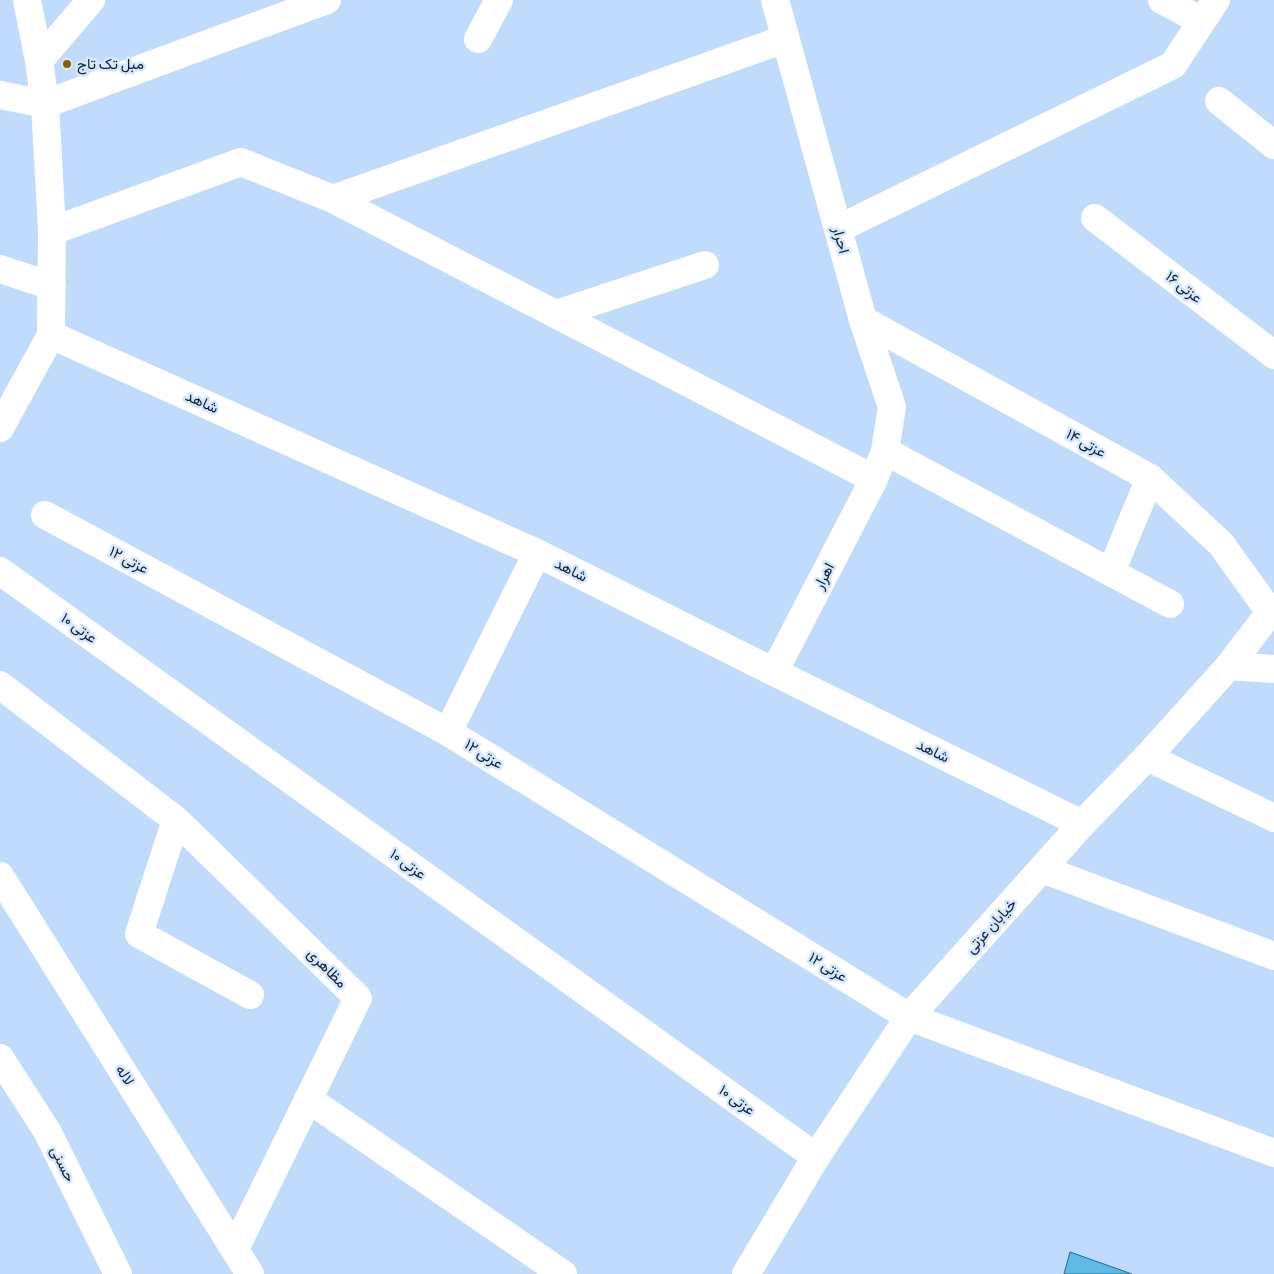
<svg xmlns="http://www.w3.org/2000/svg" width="1274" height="1274" font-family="Commissioner,Vazirmatn,sans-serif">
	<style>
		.building { fill: #61b9e6; stroke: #1f6b8f }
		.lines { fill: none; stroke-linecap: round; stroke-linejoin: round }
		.minor { stroke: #fff; stroke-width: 28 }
		.tertiary { stroke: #fff; stroke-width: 28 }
		.poi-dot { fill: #8b5b02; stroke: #d5e8fe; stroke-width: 2 }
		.labels { text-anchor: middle; stroke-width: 5; stroke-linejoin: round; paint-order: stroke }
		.poi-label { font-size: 15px; fill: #102236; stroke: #d5e8fe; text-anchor: start }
		.street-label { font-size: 15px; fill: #102236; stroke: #d5e8fe }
	</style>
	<rect width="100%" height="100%" fill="#c0dbfc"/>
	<path class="building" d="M1070,1252L1132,1274H1064Z"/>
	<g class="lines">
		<path class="minor" d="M1162,0L1202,21
			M478,39L499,0
			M39,61L91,0
			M0,95L45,104L327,0
			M1219,101L1274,145
			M333,199L785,39
			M1095,218L1274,355
			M838,229L1173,65L1216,0
			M52,231L241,162L333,199L874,479
			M0,269L52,286
			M556,314L705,265
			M863,320L1150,478L1221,544L1270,612
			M51,335L537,553L774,672L1082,824
			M0,428L51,335L52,231L45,104L39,61L27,0
			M885,451L1170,604
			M45,515L448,732L909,1017L1274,1153
			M0,571L816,1157
			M1111,572L1150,478
			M1229,666L1274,669
			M774,672L874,479L885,451L892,407L863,320L775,0
			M0,685L176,820L358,998L235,1249
			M448,732L537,553
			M1147,757L1274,818
			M176,820L139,934L250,995
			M1042,869L1274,956
			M0,876L250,1274
			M0,1058L47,1131L118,1274
			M308,1099L563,1274"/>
		<path class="tertiary" d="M746,1274L816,1157L909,1017L1082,824L1147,757L1229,666L1274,607"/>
	</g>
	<circle class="poi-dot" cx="67" cy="64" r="5"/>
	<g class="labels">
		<g class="poi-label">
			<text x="77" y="69">مبل تک تاج</text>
		</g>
		<g class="street-label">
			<text transform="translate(841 240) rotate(75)" y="5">احرار</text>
			<text transform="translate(1184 287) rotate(38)" y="5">عزتی ۱۶</text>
			<text transform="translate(202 402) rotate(24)" y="5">شاهد</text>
			<text transform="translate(1086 443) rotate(29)" y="5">عزتی ۱۴</text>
			<text transform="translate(129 560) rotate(28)" y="5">عزتی ۱۲</text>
			<text transform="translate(571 570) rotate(27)" y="5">شاهد</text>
			<text transform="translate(824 576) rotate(-63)" y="5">اهرار</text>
			<text transform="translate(79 628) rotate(36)" y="5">عزتی ۱۰</text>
			<text transform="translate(933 751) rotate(26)" y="5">شاهد</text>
			<text transform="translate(484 754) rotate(32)" y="5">عزتی ۱۲</text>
			<text transform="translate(408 864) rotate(36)" y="5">عزتی ۱۰</text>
			<text transform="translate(991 926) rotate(-48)" y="5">خیابان عزتی</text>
			<text transform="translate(828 967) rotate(32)" y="5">عزتی ۱۲</text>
			<text transform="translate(327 968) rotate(45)" y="5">مظاهری</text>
			<text transform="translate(125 1075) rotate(58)" y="5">لاله</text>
			<text transform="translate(737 1100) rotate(36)" y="5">عزتی ۱۰</text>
			<text transform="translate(63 1164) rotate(64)" y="5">حسنی</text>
		</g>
	</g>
</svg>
